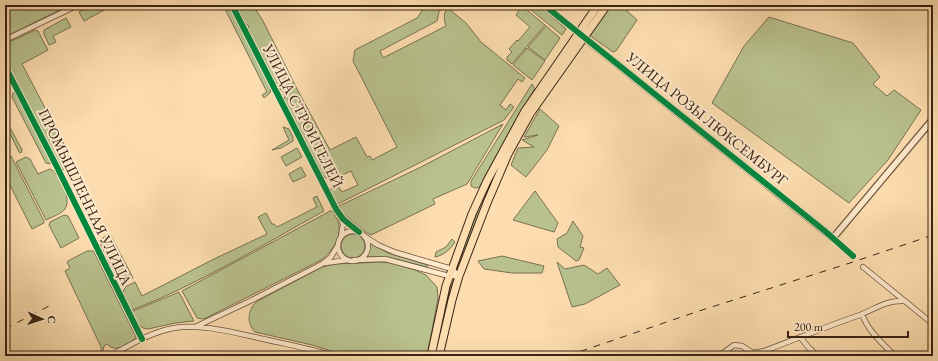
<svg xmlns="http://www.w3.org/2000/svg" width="938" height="361" font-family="'EB Garamond',serif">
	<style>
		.green { fill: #b9c28f; stroke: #797252 }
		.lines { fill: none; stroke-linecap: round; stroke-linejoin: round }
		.minor-casing { stroke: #6a523c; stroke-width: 6 }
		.tertiary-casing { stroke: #6a523c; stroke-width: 8 }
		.primary-casing { stroke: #392315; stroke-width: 9 }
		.minor { stroke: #fee9cb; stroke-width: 4.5 }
		.tertiary { stroke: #fee9cb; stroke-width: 5.5 }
		.primary { stroke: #fdddaf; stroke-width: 7 }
		.rail { stroke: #392315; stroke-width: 1; stroke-dasharray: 7 7; stroke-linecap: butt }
		.cycleway-casing { stroke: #fee9cb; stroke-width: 8 }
		.cycleway { stroke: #00873e; stroke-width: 6 }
		.labels { text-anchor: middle; stroke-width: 4; stroke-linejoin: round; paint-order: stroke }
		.street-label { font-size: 15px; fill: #392315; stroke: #fee9cb }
	</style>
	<rect width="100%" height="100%" fill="#fdddaf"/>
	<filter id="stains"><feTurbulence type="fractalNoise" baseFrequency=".005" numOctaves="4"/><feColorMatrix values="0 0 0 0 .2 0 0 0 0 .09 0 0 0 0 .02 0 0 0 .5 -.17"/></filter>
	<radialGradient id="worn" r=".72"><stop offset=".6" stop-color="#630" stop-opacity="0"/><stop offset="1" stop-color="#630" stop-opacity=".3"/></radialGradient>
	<path class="green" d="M5,5H70L5,37Z
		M92,5H109L110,7L84,21L79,12Z
		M223,5H228L270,86L271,89L270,93L264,98L262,95L267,92Z
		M236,5H253L263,21L297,89L330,150L356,137L367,157L370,156L372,160L397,147L353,61L355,50L417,18L426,5H445L439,12L437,21L380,51L383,58L446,26C443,17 444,12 449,5H452L449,9L466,23L481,42L525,78L522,82L518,79L500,105L506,110L510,104L514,107L504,120L336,205L328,191L334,187L335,188L338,186L342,192L358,185L351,171L331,180L333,184L329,182L330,177L326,178L323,176L284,101L285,96L282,90L278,88L248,29L249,27L248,25H246Z
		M525,5H539L566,29L562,35Z
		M609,5H631L627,11L637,20L616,51L613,52L589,35Z
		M522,6L545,25L512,64L507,60V57L512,52L509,49L517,40L518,41L530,27L516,15Z
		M769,17L853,43L880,77L873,84L887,96L894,90L921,110L888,160L849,203L712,103L744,46Z
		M66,18L71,27L53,36L56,42L49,45L44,34V30Z
		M546,26L560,38L545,60L528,47Z
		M35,30L38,31L48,50L22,64L77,169C72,172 66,172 61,168L5,60V44Z
		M527,48L545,61L532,80L513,65Z
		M532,84L534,87V90L513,125L480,186L477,188H475L471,186V181Z
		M13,93H15L51,162L50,164L46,163L12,97Z
		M540,109L559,126L547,150L526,177L511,165L518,148L534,147L522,140L538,135L524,137Z
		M5,118L22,150L21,153L19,152L5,123Z
		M503,124L467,184L433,199L435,204L371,235L367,233L339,210V206L421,167Z
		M283,127L289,129L293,137V141L281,148L272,150L289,140Z
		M510,141L484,201L461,261H459L482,200Z
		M297,148L302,157L286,166L281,157Z
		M11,156L44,221V223L32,229L5,175V157L6,159Z
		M26,157L30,159L38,174L50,169C60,173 72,199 65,209C61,214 52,217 46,220L16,162Z
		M301,167L306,176L293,182L289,174Z
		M535,191L558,223L554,232L513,220Z
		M317,196L324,211C261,246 199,284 132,310L130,309L123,292L125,287L135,282L142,296L214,259L267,234L258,217L266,213L272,224H274L277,227L317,207L313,198Z
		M330,211H333C335,216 339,221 339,226C341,238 332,251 323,259L206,318L202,319L197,318L182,291Z
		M64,215L68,216L79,238L61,248L49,225L50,222Z
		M573,221L583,236L580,247L584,248L579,260L576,261L558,247L557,239L567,233Z
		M110,234L133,278L123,283L119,281L100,243L101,239Z
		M341 246a12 12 0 1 1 24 0a12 12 0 1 1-24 0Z
		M452,239L455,242C450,250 444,255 435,257L436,252L446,247Z
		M369,242L388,253L428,265L427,267L387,257H366L369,249Z
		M87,251H93L95,254L136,337C131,346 114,353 107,344L104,346L102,356L101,347L65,271L70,268L67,262L68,261Z
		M502,256L544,266L542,273H512L484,269L478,261Z
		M381,262L391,263L415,270L426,275L437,287L438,298L427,356H347L312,345L255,332C246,323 248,310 256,302L322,267L335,264Z
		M557,262L565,269L584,265L598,274L607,268L620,285L585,304L572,307Z
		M451,285H452V287L436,356H434Z
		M179,292L194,321L175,323L148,329L143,328L138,324L131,312Z"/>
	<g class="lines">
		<defs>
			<path id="minor" d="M232,5L336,209L343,219L359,232
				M544,5L579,34
				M5,40L78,5
				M5,66L57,167L142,339
				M340,216L343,224L341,236
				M338 246a15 15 0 1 1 30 0a15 15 0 1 1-30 0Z
				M364,236L378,245L394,252L452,269L459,276
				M833,238L853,256
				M354,260L385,259L449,276H459
				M325,263L348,260
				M863,267L933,324
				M862,314C868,331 882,343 895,356
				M195,327L250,301L322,264L331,257L338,245
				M801,338L809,348L818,356
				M110,356C130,345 151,332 174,328C203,323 239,334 268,340C290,345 312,349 333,356
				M719,356L734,345L742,346L753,353L764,351C796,339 828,326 860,315C877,308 886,300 904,301"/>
			<path id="tertiary" d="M581,35L833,238L933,119"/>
			<path id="primary" d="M431,356L446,286L472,214L487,181L525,111L598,5
				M439,356L452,300L459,276L487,203L508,154L530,114L607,5"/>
		</defs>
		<use href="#minor" class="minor-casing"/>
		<use href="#tertiary" class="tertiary-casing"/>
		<use href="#primary" class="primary-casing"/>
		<use href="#minor" class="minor"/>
		<use href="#tertiary" class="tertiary"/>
		<use href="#primary" class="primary"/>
		<path class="rail" d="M5,329L49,306
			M567,356L699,311L853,262L933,235"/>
		<defs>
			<path id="cycleway" d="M232,5L336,209L343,219L359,232
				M544,5L826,232L853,256
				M5,66L57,167L142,339"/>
		</defs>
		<use href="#cycleway" class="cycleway-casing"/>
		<use href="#cycleway" class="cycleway"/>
	</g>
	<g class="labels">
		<g class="street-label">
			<text transform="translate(303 116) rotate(63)" y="5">УЛИЦА СТРОИТЕЛЕЙ</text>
			<text transform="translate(707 119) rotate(39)" y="5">УЛИЦА РОЗЫ ЛЮКСЕМБУРГ</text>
			<text transform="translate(85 197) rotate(64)" y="5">ПРОМЫШЛЕННАЯ УЛИЦА</text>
		</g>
	</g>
	<rect width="938" height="361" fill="none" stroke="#fdddaf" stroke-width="20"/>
	<rect x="6" y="6" width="926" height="349" fill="none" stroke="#392315" stroke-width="2"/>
	<rect x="10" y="10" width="918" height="341" fill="none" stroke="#392315"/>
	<g transform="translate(42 319) rotate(93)" stroke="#fee9cb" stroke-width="3" paint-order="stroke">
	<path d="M0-3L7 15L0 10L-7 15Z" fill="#392315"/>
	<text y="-6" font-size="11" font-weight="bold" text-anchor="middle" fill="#392315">С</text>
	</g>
	<path d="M788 331v6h120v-6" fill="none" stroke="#392315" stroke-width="2"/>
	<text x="794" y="331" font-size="12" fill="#392315" stroke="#fee9cb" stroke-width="3" paint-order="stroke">200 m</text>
	<rect width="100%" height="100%" filter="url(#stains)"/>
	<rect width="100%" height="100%" fill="url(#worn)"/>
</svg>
